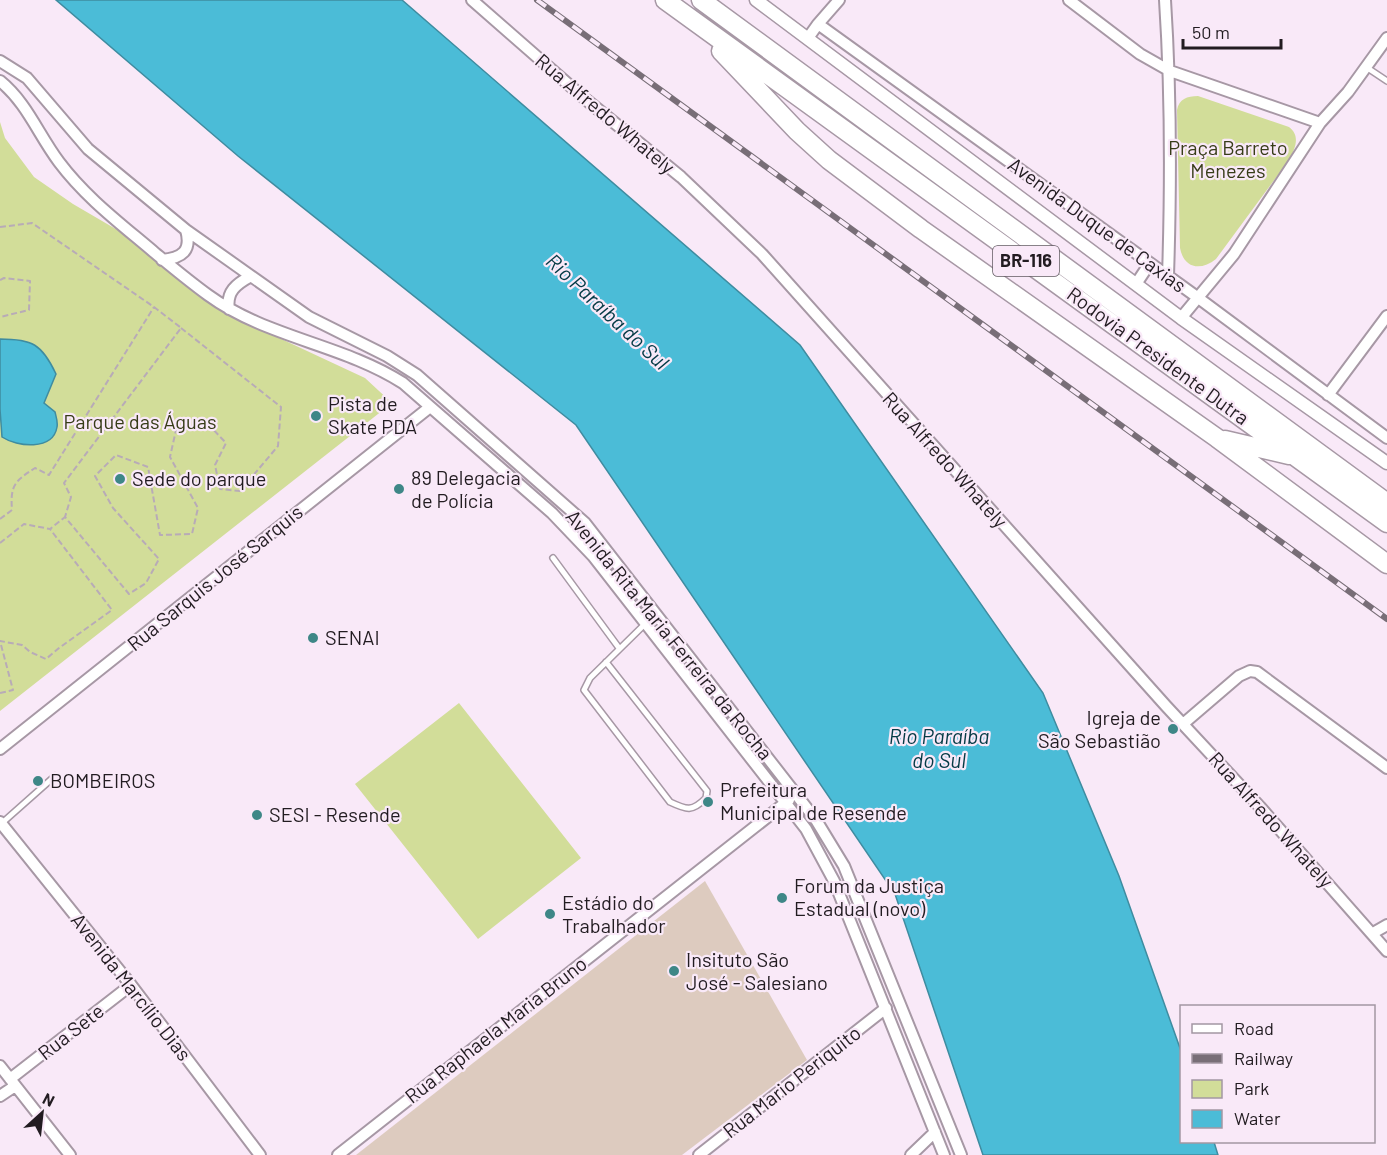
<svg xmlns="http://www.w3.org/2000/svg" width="1387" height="1155" font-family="Barlow,sans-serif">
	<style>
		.green { fill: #d2dd99 }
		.water { fill: #4bbcd7; stroke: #3f8ca0; stroke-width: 1.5 }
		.building { fill: #ddcbbf }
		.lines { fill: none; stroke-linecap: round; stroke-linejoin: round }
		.service-casing { stroke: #a798a5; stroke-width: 8 }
		.minor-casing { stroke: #a798a5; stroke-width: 14 }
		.tertiary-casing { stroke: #a798a5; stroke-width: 15 }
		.motorway-casing { stroke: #a798a5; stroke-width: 21 }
		.path { stroke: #b8abb7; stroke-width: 2; stroke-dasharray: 6 3; stroke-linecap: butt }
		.service { stroke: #fff; stroke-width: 5 }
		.minor { stroke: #fff; stroke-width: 10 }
		.tertiary { stroke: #fff; stroke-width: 12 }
		.motorway { stroke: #fff; stroke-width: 18 }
		.rail-casing { stroke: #786e77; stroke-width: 6 }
		.rail { stroke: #f9e9f8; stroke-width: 4; stroke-dasharray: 11; stroke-linecap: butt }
		.poi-dot { fill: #3e8787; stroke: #f9e9f8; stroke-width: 2 }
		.labels { text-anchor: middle; stroke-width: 4.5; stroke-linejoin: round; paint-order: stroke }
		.shield { fill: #f9e9f8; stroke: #625a62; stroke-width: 1.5 }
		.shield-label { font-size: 18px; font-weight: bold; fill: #221c21 }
		.street-label { font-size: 20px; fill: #221c21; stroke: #f9e9f8 }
		.park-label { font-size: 20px; fill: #373c18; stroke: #f9e9f8 }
		.poi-label { font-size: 20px; fill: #221c21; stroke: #f9e9f8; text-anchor: start }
		.water-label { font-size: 21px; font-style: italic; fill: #043a45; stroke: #f9e9f8 }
	</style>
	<rect width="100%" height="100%" fill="#f9e9f8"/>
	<path class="green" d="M1198,96L1289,127C1301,136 1295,149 1289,160L1216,259C1201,271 1184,269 1180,248L1177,110C1179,99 1187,96 1198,96Z
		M0,122L5,138L34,177L73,204L138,242L247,323L365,378L392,403L0,711Z
		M459,703L581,858L478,939L355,784Z"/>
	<path class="water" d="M56,0H402L800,345L1043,693L1119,876L1181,1051L1182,1142H1214L1218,1155H983L895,894L576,425L238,156Z
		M0,339C32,339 42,344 56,374L44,403L55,412C56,416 58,422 57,427C53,451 17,447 2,437L0,409Z"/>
	<path class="building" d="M705,881L807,1060L682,1155H356Z"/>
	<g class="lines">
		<defs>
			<path id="service" d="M1366,67L1387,81
				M553,558L619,648
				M606,662L707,791L706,798C692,812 687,810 670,802L584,690L590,678L646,623
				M2,823L55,776"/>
			<path id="minor" d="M472,0L584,98L681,177L762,254L1166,706L1260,807L1387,951
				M1069,0L1140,54L1170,71L1320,123
				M1165,0C1171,92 1171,184 1168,276
				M818,24L839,0
				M808,38L818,24L1197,297L1387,438
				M0,61L27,78L88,149L186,230L309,317L387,356L417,375L585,523L816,820L844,866L961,1155
				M0,81C27,103 38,134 59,162C86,198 121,224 155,253C172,267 190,282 208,295C267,338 342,344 403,383L552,513L593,556L806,829L834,881L944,1155
				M162,260C182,258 192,251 186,230
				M1136,284L1150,263
				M229,309C226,292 236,284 251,276
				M1181,318L1234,254L1320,123L1348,92L1387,38
				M1328,395L1387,316
				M1183,724L1239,676L1250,671L1257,672L1387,768
				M0,749L430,407
				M0,822L131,985L260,1155
				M1373,933L1387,925
				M0,1066L70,1155
				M10,1079L131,985
				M0,1096L15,1086
				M338,1155L789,800
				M699,1155L886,1008
				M911,1155L935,1132"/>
			<path id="tertiary" d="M756,0L1181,318L1387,463"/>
			<path id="motorway" d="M665,0L1387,523
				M701,0L1387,503
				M721,51L797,131L829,160L921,229L1217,438L1387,564
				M1225,440L1289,455"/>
		</defs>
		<use href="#service" class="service-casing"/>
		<use href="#minor" class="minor-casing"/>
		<use href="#tertiary" class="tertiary-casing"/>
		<use href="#motorway" class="motorway-casing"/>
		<path class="path" d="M0,227L32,223L154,307L180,327
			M0,280L4,278L30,281L29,310L0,317
			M181,328L281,407L278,446L240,491L220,489L215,465L226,443L208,424L176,430L170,457L198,508L192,534L160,535L148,467L116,455L95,476L113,508L159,559L146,583L129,594L65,517L71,497L64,483Z
			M0,519L12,510C10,485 15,481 35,468L49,475L154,307
			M0,543L24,524L50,529L65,517
			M0,693L13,690L0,641L22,645L30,652L46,659L59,648L112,610L50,529"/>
		<use href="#service" class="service"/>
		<use href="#minor" class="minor"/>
		<use href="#tertiary" class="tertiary"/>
		<use href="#motorway" class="motorway"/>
		<defs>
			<path id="rail" d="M537,0L1387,619"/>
		</defs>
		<use href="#rail" class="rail-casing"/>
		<use href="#rail" class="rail"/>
	</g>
	<g class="poi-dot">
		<circle cx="316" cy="416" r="6"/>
		<circle cx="120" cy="479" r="6"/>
		<circle cx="399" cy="489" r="6"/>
		<circle cx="313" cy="638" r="6"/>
		<circle cx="1173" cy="729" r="6"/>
		<circle cx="38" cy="781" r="6"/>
		<circle cx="708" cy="802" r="6"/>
		<circle cx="257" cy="815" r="6"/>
		<circle cx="782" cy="898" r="6"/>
		<circle cx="550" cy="914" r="6"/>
		<circle cx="674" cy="971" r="6"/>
	</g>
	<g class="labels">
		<rect class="shield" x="993" y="246" width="66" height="30" rx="4.5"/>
		<g class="shield-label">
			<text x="1026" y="267">BR-116</text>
		</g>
		<g class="street-label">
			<text transform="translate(605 114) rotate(40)" y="7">Rua Alfredo Whately</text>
			<text transform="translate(1097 225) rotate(36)" y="7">Avenida Duque de Caxias</text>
			<text transform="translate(1158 356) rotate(36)" y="7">Rodovia Presidente Dutra</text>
			<text transform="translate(945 460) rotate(48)" y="7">Rua Alfredo Whately</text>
			<text transform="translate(215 578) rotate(-39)" y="7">Rua Sarquis José Sarquis</text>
			<text transform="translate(669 635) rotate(51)" y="7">Avenida Rita Maria Ferreira da Rocha</text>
			<text transform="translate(1271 820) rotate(48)" y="7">Rua Alfredo Whately</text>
			<text transform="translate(131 987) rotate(52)" y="7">Avenida Marcílio Dias</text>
			<text transform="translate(496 1030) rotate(-38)" y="7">Rua Raphaela Maria Bruno</text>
			<text transform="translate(71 1032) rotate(-38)" y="7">Rua Sete</text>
			<text transform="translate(792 1082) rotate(-38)" y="7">Rua Mario Periquito</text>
		</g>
		<g class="park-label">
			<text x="1228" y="155">Praça Barreto<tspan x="1228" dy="23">Menezes</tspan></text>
			<text x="140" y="429">Parque das Águas</text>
		</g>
		<g class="poi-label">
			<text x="328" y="411">Pista de<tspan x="328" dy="23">Skate PDA</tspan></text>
			<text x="411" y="485">89 Delegacia<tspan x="411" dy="23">de Polícia</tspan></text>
			<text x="132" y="486">Sede do parque</text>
			<text x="325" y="645">SENAI</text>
			<text x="1161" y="725" text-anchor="end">Igreja de<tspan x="1161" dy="23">São Sebastião</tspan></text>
			<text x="50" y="788">BOMBEIROS</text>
			<text x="720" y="797">Prefeitura<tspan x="720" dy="23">Municipal de Resende</tspan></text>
			<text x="269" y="822">SESI - Resende</text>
			<text x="794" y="893">Forum da Justiça<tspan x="794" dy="23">Estadual (novo)</tspan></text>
			<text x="562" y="910">Estádio do<tspan x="562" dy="23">Trabalhador</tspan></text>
			<text x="686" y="967">Insituto São<tspan x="686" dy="23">José - Salesiano</tspan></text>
		</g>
		<g class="water-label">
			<text transform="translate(607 312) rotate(43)" y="7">Rio Paraíba do Sul</text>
			<text x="939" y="744">Rio Paraíba<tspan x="939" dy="24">do Sul</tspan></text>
		</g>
	</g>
	<rect x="1180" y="1005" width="195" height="138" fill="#f9e9f8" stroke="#a397a2" stroke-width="1.5"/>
	<rect x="1192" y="1024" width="30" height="9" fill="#ffffff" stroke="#a397a2" stroke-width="1.5"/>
	<text x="1234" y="1035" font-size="18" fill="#221c21">Road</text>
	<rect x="1192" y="1054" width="30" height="9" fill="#786e77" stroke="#a397a2" stroke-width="1.5"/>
	<text x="1234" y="1065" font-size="18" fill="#221c21">Railway</text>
	<rect x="1192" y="1080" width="30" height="18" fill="#d2dd99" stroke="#a397a2" stroke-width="1.5"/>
	<text x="1234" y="1095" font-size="18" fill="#221c21">Park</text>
	<rect x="1192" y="1110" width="30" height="18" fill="#4bbcd7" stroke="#a397a2" stroke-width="1.5"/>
	<text x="1234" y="1125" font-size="18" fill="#221c21">Water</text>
	<g transform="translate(42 1113) rotate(27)" stroke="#f9e9f8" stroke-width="4.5" paint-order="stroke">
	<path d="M0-4.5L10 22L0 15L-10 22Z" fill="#221c21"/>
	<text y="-9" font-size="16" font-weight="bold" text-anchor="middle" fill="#221c21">N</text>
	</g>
	<path d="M1183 39v9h98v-9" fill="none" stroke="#221c21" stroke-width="3"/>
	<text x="1192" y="39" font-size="18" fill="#221c21" stroke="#f9e9f8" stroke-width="4.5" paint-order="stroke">50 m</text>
</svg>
